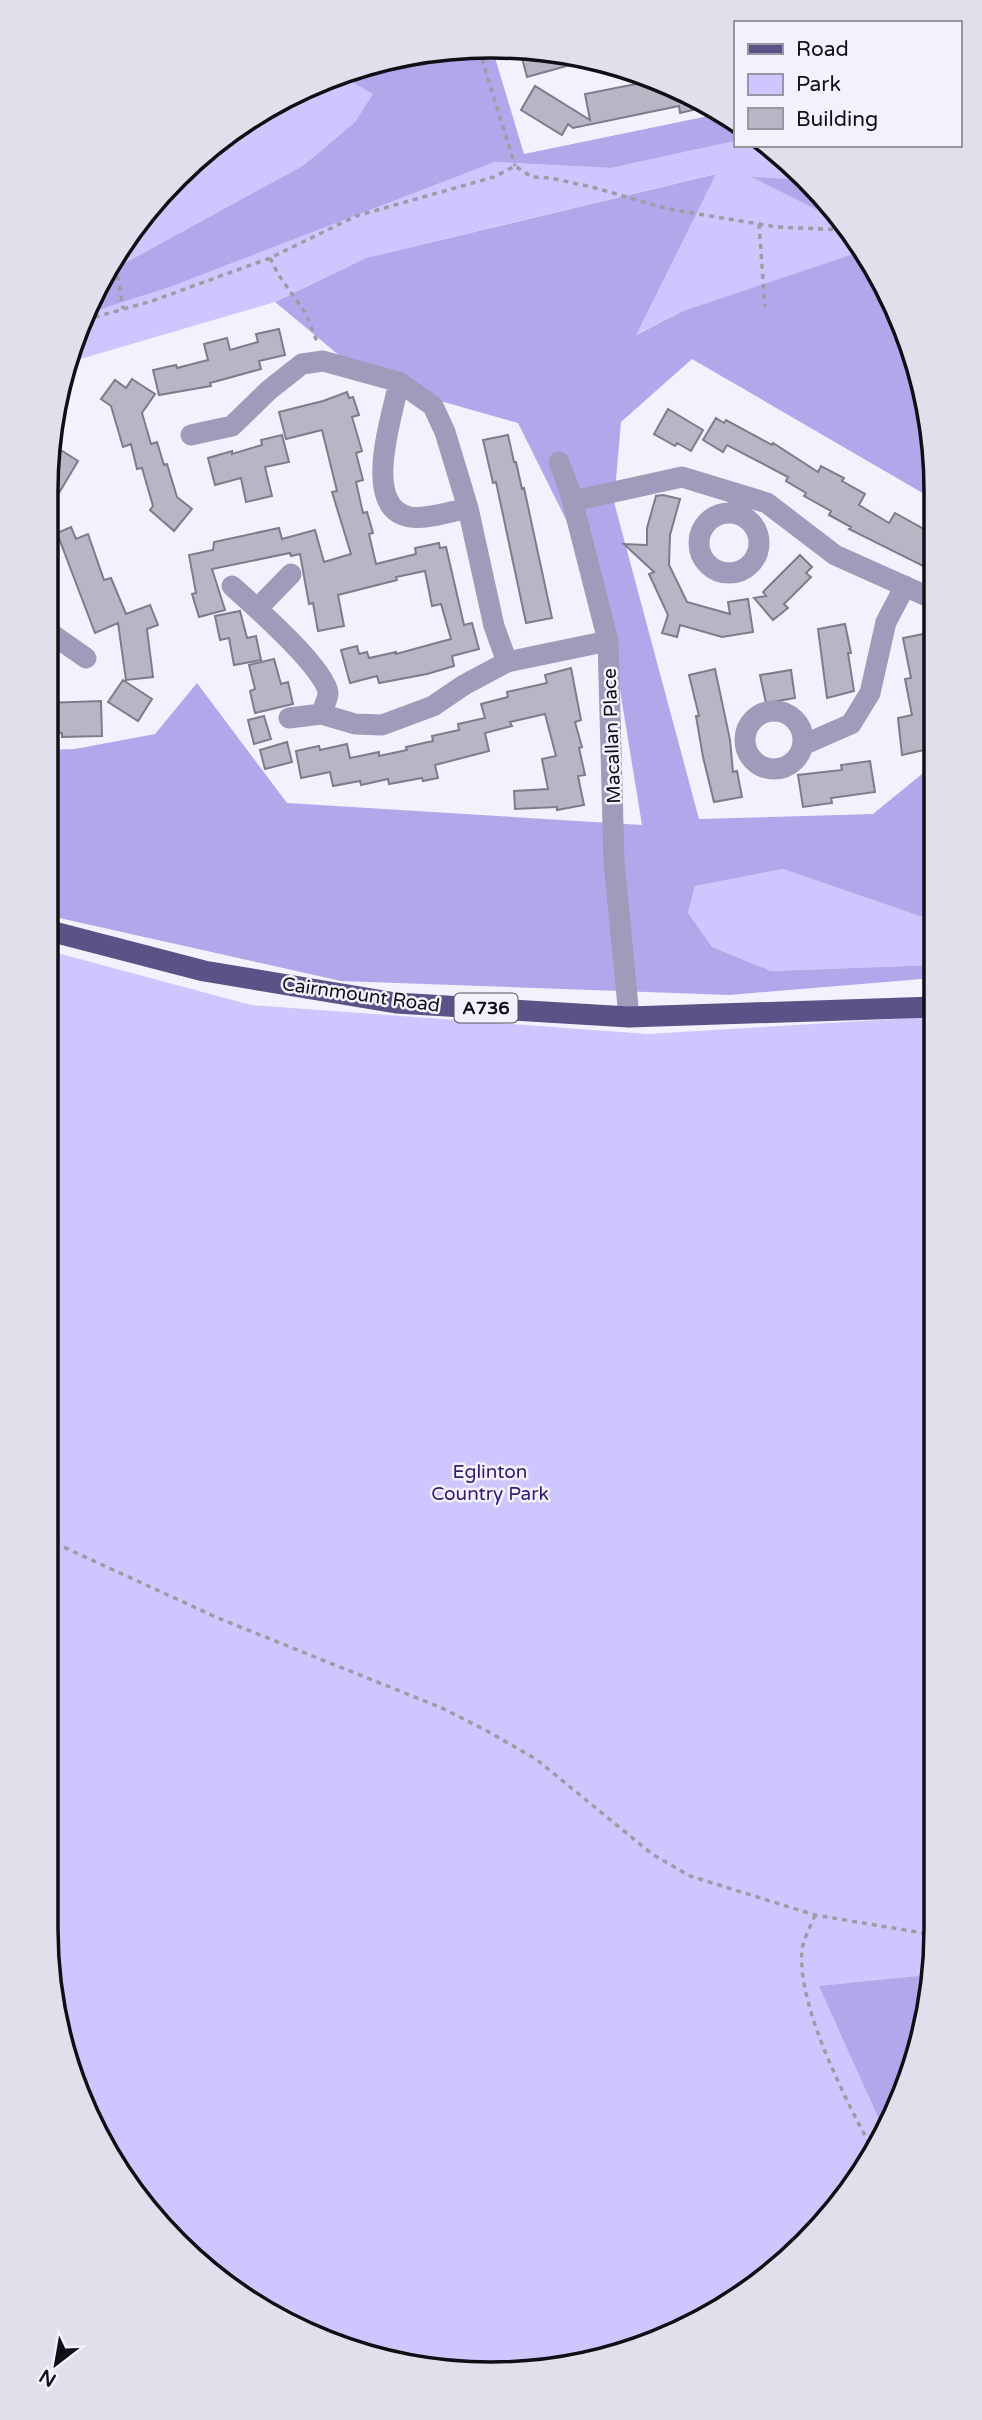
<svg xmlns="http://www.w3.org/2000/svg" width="982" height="2420" font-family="'Varela Round',sans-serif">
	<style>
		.green { fill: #cec6fe }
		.forest { fill: #b3a7ec }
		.building { fill: #b8b6c5; stroke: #7e7c8a; stroke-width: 2 }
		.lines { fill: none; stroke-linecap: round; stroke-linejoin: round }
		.path { stroke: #9d9ca6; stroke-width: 3.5; stroke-dasharray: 5 5; stroke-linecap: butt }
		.minor { stroke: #a09bba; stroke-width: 21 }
		.major { stroke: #5c5287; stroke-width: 21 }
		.labels { text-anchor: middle; stroke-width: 5; stroke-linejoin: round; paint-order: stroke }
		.shield { fill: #f3f1fe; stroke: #54535b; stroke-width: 2 }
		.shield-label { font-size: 18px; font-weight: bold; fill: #100f15 }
		.street-label { font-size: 19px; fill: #100f15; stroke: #f3f1fe }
		.park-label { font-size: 19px; fill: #351c6a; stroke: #f3f1fe }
		.rim { fill: none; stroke: #100f15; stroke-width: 3.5 }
	</style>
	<rect width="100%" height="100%" fill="#f3f1fe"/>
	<path class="green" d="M345,78L374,94L355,122L304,165L114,269L156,198L294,92Z
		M735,141V145H767L806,180L753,178L843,223L862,251L683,311L635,335L715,174L366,258L275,302L67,363L69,348L89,313L170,287L495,162L611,168Z
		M783,869L934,921V965L771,971L711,947L688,913L695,886Z
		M46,950L251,1005L648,1034L896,1019L934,1015L936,1929L913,2072L844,2201L738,2300L578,2366L432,2371L269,2315L156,2222L69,2073L46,1929Z"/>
	<path class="forest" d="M461,46L493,51L524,154L723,113L735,119V141L611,168L495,162L170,287L89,313L114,269L304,165L355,122L373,94L345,78Z
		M716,174L636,335L683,311L862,251L891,294L933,432V499L692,359L621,422L614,502L699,819L873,814L933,765L934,921L783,869L695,886L688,913L712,947L771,971L934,965V978L729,995L341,981L46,915V750L75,749L155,734L197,683L287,803L642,825L605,598L518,423L370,381L275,302L366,258Z
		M751,177L806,180L826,198L843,223Z
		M929,1975L913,2072L883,2128L819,1986Z"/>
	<path class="building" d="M521,54L581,62L527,77Z
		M656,80L709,106L680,113L679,106L573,128L568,124L562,135L521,110L535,86L590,120L585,94Z
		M279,329L285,355L259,361L261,369L210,383L211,386L159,395L153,370L176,365L177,368L208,360L204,344L227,338L230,350L258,342L256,334Z
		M132,379L155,394L142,413L151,444L157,442L164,465L167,464L177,497L192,509L174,531L150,510L153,506L142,468L137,469L131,444L123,447L111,406L101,399L115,380L126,388Z
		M347,392L349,398L353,397L359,415L352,417L362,451L356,453L363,480L356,482L363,513L367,512L373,533L369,534L376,564L416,554L415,548L439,543L440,548L446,547L464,625L472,623L479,649L452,656L454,666L427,674L379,683L377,676L350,683L341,650L357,646L359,654L367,652L369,658L396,652V654L451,639L441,604L432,606L425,571L396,577L397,580L338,595L344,626L318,631L313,603L309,604L300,554L291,556L290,553L212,569L225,610L199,617L192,594L196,593L189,555L213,550L214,542L279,528L282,539L315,530L324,562L351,554L332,492L337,491L322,430L286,439L279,412L323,401Z
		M668,409L703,430L691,451L677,443L675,446L654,434Z
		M716,418L724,423L726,420L772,445L773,443L818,472L821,466L844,478L842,481L865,494L859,505L889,523L895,513L931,533L927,541L933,544V571L849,529L851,527L829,515L831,511L804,496L806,493L786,481L788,477L727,445L723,452L703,440Z
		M282,435L289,462L265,467L272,496L246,502L241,478L215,485L208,458L232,451V454L262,445L261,440Z
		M508,435L514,462H516L522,489L524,488L552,618L526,623L496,482L493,483L483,440Z
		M53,445L78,461L59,493L46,486Z
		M663,495L680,499L670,535L669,565L687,602L730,614L728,602L748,599L753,632L722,637L680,625L677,637L662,633L668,615L649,574L654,572L624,544L647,545V528L656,496Z
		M71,527L76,539L88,534L104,580L111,578L126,614L150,605L158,625L147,629L153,677L126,680L118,623L95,633L57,533Z
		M800,555L812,567L806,573L811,577L784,604L788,608L773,620L754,598L766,596L763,592Z
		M240,611L247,638L256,636L261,660L234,665L229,638L220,640L215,616Z
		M845,624L851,653H848L854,691L827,698L818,629Z
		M933,632V704L925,705L933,748L902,755L898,718L912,715L905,679L911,678L903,638Z
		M274,659L281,684L288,682L293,704L255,713L250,691L255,689L249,665Z
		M571,668L581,720L575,722L582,747L579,748L585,775L578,776L584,805L557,810V807L515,809L514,791L548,789L542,759L556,756L545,714L510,722L512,726L485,733L489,751L435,765L438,778L423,781L422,778L389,784L388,779L361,785L360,781L333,786L330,772L301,778L296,751L319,746L320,750L347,744L350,758L379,752V756L407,750L406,747L433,741L432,736L459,730L458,724L485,718L481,704L508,697L507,692L547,683L545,675Z
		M715,669L730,740L733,772L737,771L742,797L714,802L703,757L696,716H699L689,675Z
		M791,670L795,698L766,703L760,675Z
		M123,680L152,699L138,721L108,702Z
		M101,701L102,736L62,737V733L51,732L52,721L46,720V703Z
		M264,716L271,739L254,744L248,720Z
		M287,742L292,762L265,769L260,750Z
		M870,761L875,792L831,798L832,803L803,807L798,775L842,770L841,765Z"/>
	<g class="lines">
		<path class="path" d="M479,49L515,166
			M759,224L765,307
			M270,258L278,274L306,314L318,344
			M116,266L123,309
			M85,320L152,301L270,258L356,216L494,177L515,166L532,177L550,178L592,187L668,209L777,227L848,230
			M46,1539L218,1618L442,1708L487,1731L536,1759L652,1854L690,1876L815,1915L935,1935
			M815,1915C811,1926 803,1939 802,1951C797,2006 846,2100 872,2149"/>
		<path class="minor" d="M399,382C393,414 360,508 410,517C425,520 453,511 468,508
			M191,435L232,426L269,390L302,364L323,361L399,382L433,406L445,432L468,508L494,626L507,662
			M559,462L569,488L608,641L614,861L629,1017
			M573,501L682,477L767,503L835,555L931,598
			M699 543a30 30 0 1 1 60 0a30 30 0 1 1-60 0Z
			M232,586C251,603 327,670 328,693C328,699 323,708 321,714
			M257,609L291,574
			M46,630L86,658
			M745 740a29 29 0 1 1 58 0a29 29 0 1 1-58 0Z
			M289,718L321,714L355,724L382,725L433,706L464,685L507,662L608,641
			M803,745L851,724L870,693L886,622L905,586"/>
		<path class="major" d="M46,930L204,971L396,1003L629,1017L934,1007"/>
	</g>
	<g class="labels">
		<rect class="shield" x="454.5" y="993.5" width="63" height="29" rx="5"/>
		<g class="shield-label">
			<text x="486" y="1014">A736</text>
		</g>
		<g class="street-label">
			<text transform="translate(611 736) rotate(-92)" y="7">Macallan Place</text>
			<text transform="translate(361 994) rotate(8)" y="7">Cairnmount Road</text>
		</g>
		<g class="park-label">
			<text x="490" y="1478">Eglinton<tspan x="490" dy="22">Country Park</tspan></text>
		</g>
	</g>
	<path d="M0 0H982V2420H0ZM491 58H491A433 433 0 0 1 924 491V1929A433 433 0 0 1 491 2362H491A433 433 0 0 1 58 1929V491A433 433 0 0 1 491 58Z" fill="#e1dfeb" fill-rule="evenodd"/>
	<path class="rim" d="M491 58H491A433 433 0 0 1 924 491V1929A433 433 0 0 1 491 2362H491A433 433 0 0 1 58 1929V491A433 433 0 0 1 491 58Z"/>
	<rect x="734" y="21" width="228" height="126" fill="#f3f1fe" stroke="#9897a1" stroke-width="2"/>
	<rect x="748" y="44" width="35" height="10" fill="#5c5287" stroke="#9897a1" stroke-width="2"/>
	<text x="796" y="56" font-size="21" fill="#100f15">Road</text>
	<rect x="748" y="74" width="35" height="21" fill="#cec6fe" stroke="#9897a1" stroke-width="2"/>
	<text x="796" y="91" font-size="21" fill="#100f15">Park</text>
	<rect x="748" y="108" width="35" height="21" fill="#b8b6c5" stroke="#9897a1" stroke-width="2"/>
	<text x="796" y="126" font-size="21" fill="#100f15">Building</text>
	<g transform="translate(56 2364) rotate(211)" stroke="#f3f1fe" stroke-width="5" paint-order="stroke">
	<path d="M0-5L12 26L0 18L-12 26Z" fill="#100f15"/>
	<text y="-10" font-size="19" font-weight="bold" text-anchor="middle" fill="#100f15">N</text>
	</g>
</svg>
